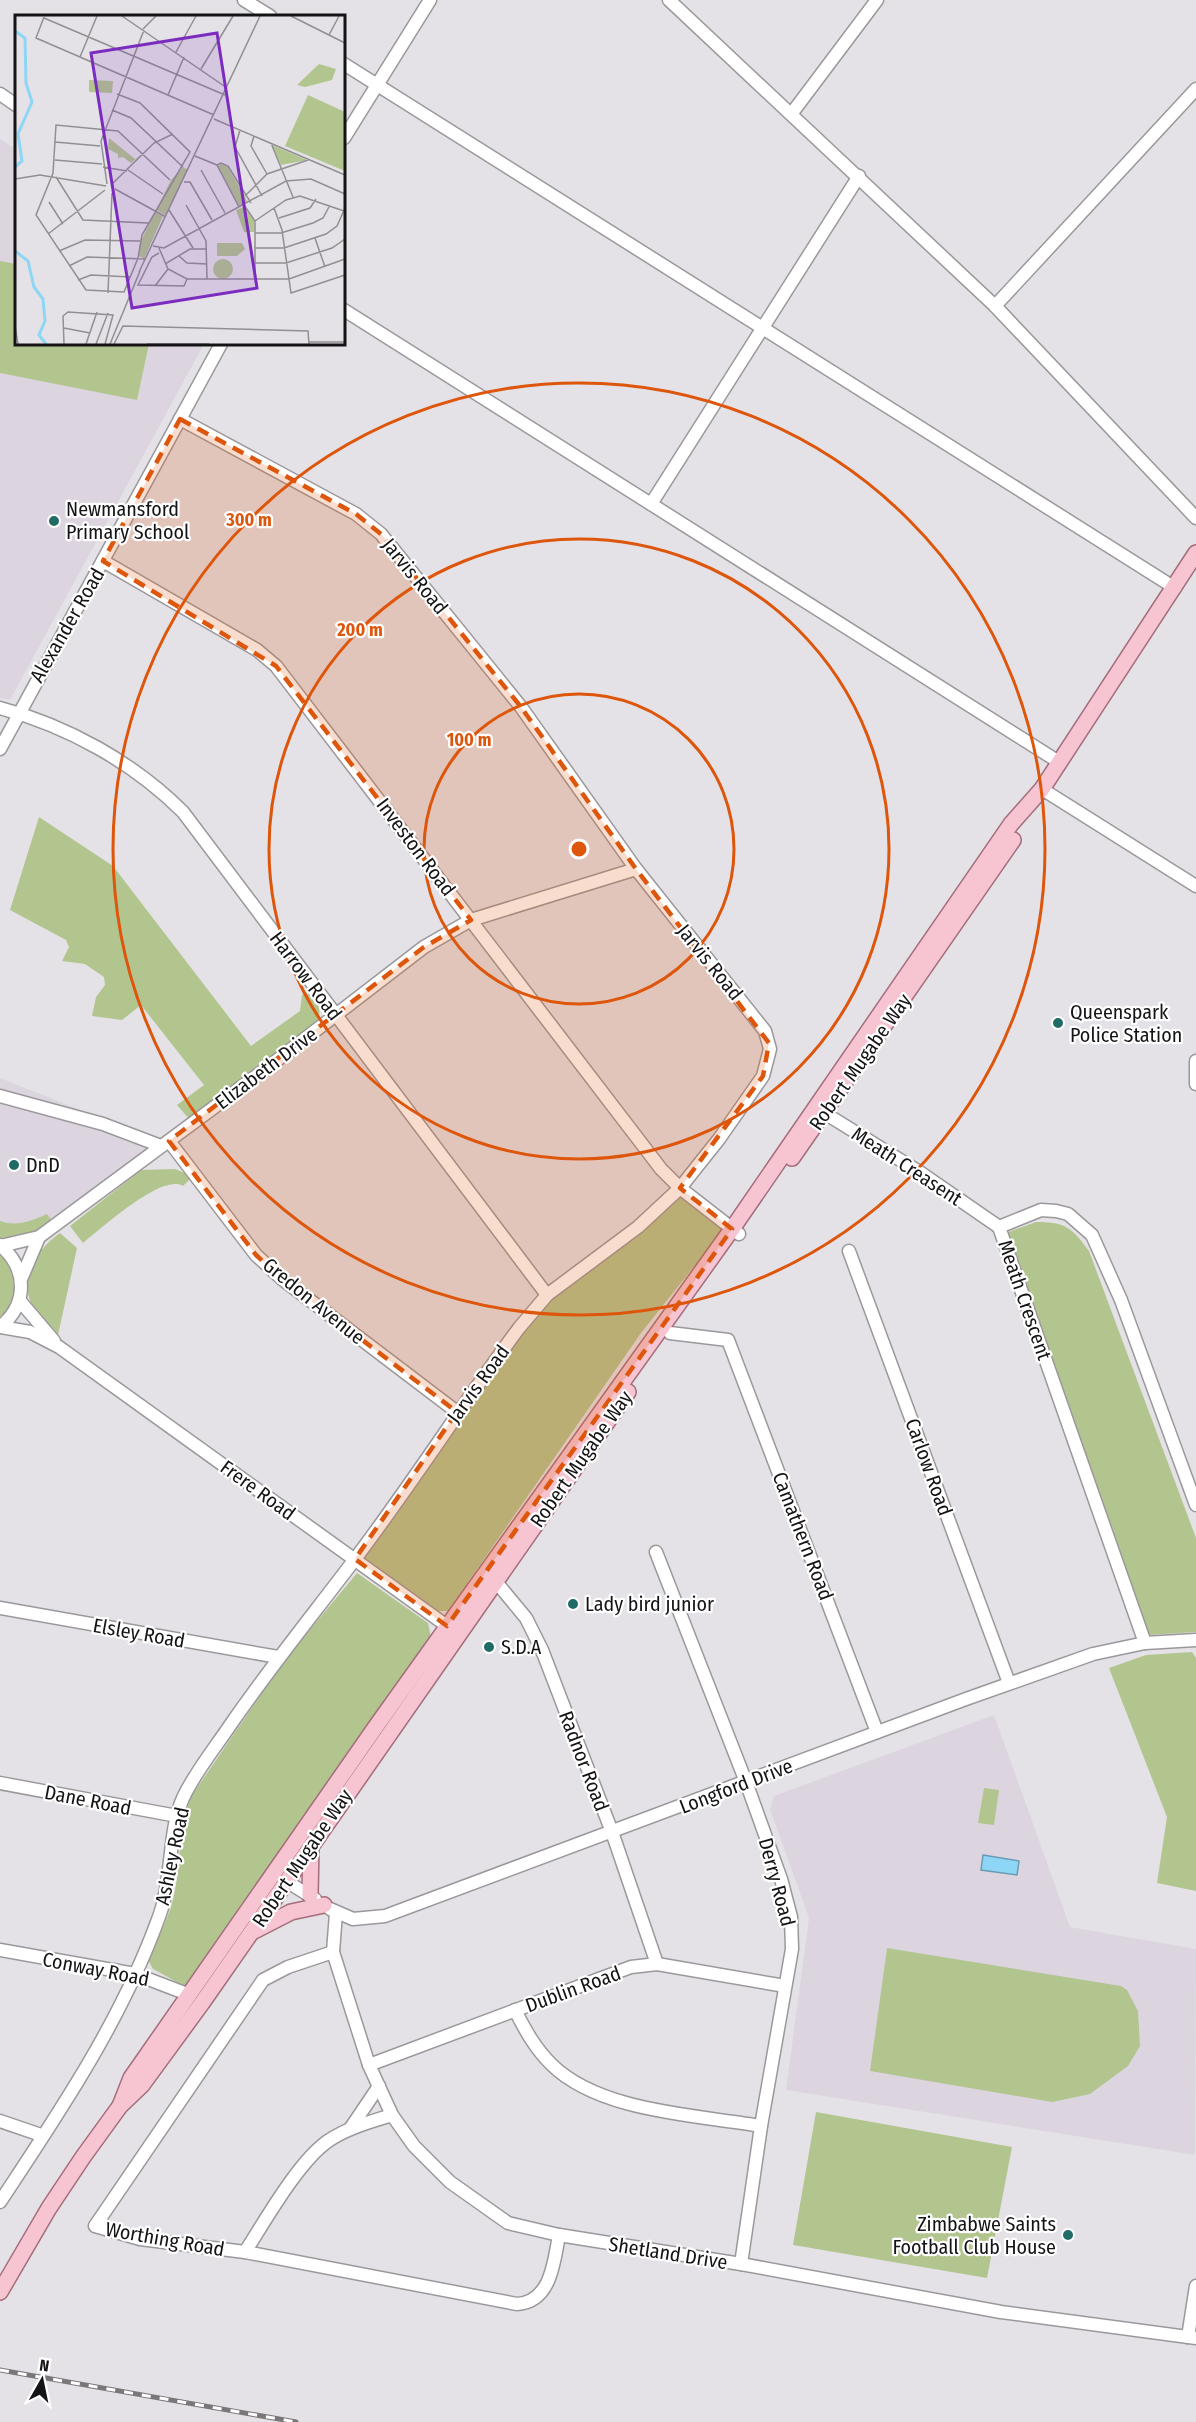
<svg xmlns="http://www.w3.org/2000/svg" width="1196" height="2422" viewBox="0 0 1196 2422" font-family="'Fira Sans Condensed',sans-serif">
	<style>
		.built { fill: #dcd5e0 }
		.green { fill: #b3c58f }
		.water { fill: #8ed6f6; stroke: #699cb2; stroke-width: 1.5 }
		.lines { fill: none; stroke-linecap: round; stroke-linejoin: round }
		.minor-casing { stroke: #9b989c; stroke-width: 15 }
		.major-casing { stroke: #a46d7b; stroke-width: 18 }
		.minor { stroke: #fff; stroke-width: 12 }
		.major { stroke: #f7c5d1; stroke-width: 15 }
		.rail-casing { stroke: #79777a; stroke-width: 5 }
		.rail { stroke: #fff; stroke-width: 3; stroke-dasharray: 9; stroke-linecap: butt }
		.marked { fill: #dd560c; fill-opacity: 0.2; stroke: #dd560c; stroke-width: 4.5; stroke-dasharray: 12 8; stroke-linejoin: round }
		.ring { fill: none; stroke: #dd560c; stroke-width: 3 }
		.poi-dot { fill: #206b66; stroke: #fff; stroke-width: 2 }
		.labels { text-anchor: middle; stroke-width: 4.5; stroke-linejoin: round; paint-order: stroke }
		.poi-label { font-size: 20px; fill: #141315; stroke: #fff; text-anchor: start }
		.street-label { font-size: 20px; fill: #141315; stroke: #fff }
		.inset-river { fill: none; stroke: #8ed6f6; stroke-width: 3 }
		.inset-road { fill: none; stroke: #918f92; stroke-width: 1.5 }
		.view { fill: #7b2cbf; fill-opacity: 0.15; stroke: #7b2cbf; stroke-width: 3 }
		.inset-edge { fill: none; stroke: #141315; stroke-width: 3 }
		.centre { fill: #dd560c; stroke: #fff; stroke-width: 3 }
		.ring-label { font-size: 18px; text-anchor: middle; font-weight: bold; fill: #dd560c; stroke: #fff; stroke-width: 4.5; stroke-linejoin: round; paint-order: stroke }
	</style>
	<rect width="100%" height="100%" fill="#e4e2e6"/>
	<!-- built -->
	<g class="built">
		<path d="M0 139 16 149V344H204L10 700 0 698Z"/>
		<path d="M0 1078 161 1142 39 1235 0 1243Z"/>
		<path d="M994 1715 1070 1927 1196 1949 1195 2155 786 2090 809 1918 770 1809 774 1796Z"/>
	</g>
	<!-- green -->
	<g class="green">
		<path d="M0 261 16 264V344H149L137 400 0 373Z"/>
		<path d="M39 817 113 866 251 1046 300 1011 302 995 309 990C318 1004 324 1010 315 1024L190 1120 177 1105 204 1085 141 1005 122 1020 92 1016 96 997 105 985 104 977 85 964 62 961 69 947 66 940 10 910Z"/>
		<path d="M175 1169 185 1173 190 1179 183 1186C162 1173 101 1229 83 1243L70 1226 141 1170Z"/>
		<path d="M680 1196 724 1229 641 1333 448 1611H435L364 1559 366 1551 522 1331 550 1298Z"/>
		<path d="M47 1214 52 1221 37 1233 0 1240V1221C16 1227 32 1221 47 1214Z"/>
		<path d="M1036 1222C1066 1222 1072 1228 1089 1251L1196 1538V1632L1149 1635 1008 1232Z"/>
		<path d="M60 1233 77 1248 58 1335C50 1325 31 1309 29 1297 22 1271 40 1247 60 1233Z"/>
		<path d="M0 1255C18 1272 19 1300 0 1317Z"/>
		<path d="M357 1573 428 1623 431 1637 186 1987 153 1969 148 1960C158 1937 171 1915 175 1890 181 1859 179 1828 190 1798L283 1662Z"/>
		<path d="M1192 1652 1196 1658V1891L1157 1883 1167 1817 1109 1668 1146 1655Z"/>
		<path d="M984 1788 999 1790 994 1825 978 1823Z"/>
		<path d="M887 1948 1121 1986 1127 1990 1138 2011 1140 2046 1128 2066 1090 2094 1052 2102 870 2071Z"/>
		<path d="M816 2112 1012 2147 987 2278 793 2245Z"/>
	</g>
	<!-- water -->
	<path class="water" d="M983 1855 1019 1861 1017 1875 981 1870Z"/>
	<g class="lines">
		<defs>
			<g id="minor">
				<path d="M244 0 270 16"/>
				<path d="M669 0 995 306 1196 518"/>
				<path d="M344 64 1175 588"/>
				<path d="M0 94 16 105"/>
				<path d="M792 113 877 0"/>
				<path d="M344 138 430 0"/>
				<path d="M995 306 1196 89"/>
				<path d="M344 310 1059 762"/>
				<path d="M651 504 859 176"/>
				<path d="M103 561 257 650 276 666 661 1169 680 1188 739 1234"/>
				<path d="M0 708C68 726 134 763 183 812L547 1295"/>
				<path d="M0 749 221 344"/>
				<path d="M1042 789 1196 886"/>
				<path d="M1196 1061V1084"/>
				<path d="M0 1096 103 1124 161 1146"/>
				<path d="M818 1109 918 1171 999 1227"/>
				<path d="M169 1141 256 1255 282 1279 457 1412"/>
				<path d="M0 1245C28 1269 28 1304 0 1327"/>
				<path d="M1 1246 39 1237 263 1071 424 947 471 920 636 869"/>
				<path d="M849 1251 1009 1683"/>
				<path d="M22 1277 39 1237"/>
				<path d="M20 1301 54 1341"/>
				<path d="M1 1327 30 1332 59 1347 454 1631"/>
				<path d="M670 1333 728 1340 877 1732"/>
				<path d="M656 1552 746 1782 781 1879 791 1917 792 1949 761 2126 741 2264"/>
				<path d="M492 1577 526 1618 542 1650 612 1832 657 1964"/>
				<path d="M0 1608 278 1657"/>
				<path d="M1145 1643 999 1227 1041 1210 1056 1211 1068 1214 1092 1235 1121 1300 1196 1505"/>
				<path d="M0 1783 177 1816"/>
				<path d="M286 1881 315 1899"/>
				<path d="M330 1909 353 1919 385 1916 966 1699 1093 1654 1145 1643 1196 1640"/>
				<path d="M336 1913 333 1952 369 2065 392 2115 414 2146 450 2182 508 2223 559 2235 741 2264 1001 2312 1196 2338"/>
				<path d="M0 1950 135 1974 190 1995"/>
				<path d="M333 1952 288 1967 263 1980 95 2226 140 2239 245 2252 517 2304C551 2302 554 2262 559 2235"/>
				<path d="M515 2010C525 2030 535 2048 551 2064 599 2112 697 2115 761 2126"/>
				<path d="M369 2065 631 1967 657 1964 785 1986"/>
				<path d="M0 2121 41 2135"/>
				<path d="M350 2129 379 2086"/>
				<path d="M0 2202C61 2110 123 2018 160 1914 173 1876 168 1831 183 1798 195 1772 215 1748 231 1724 269 1669 311 1617 352 1563 410 1487 462 1405 519 1328L547 1295 638 1227 680 1188 719 1139 763 1076 770 1049 765 1031 636 869 521 707 381 534 356 514 180 419"/>
				<path d="M245 2252C265 2221 298 2162 328 2141 347 2128 370 2122 392 2115"/>
				<path d="M1188 2337 1196 2286"/>
			</g>
			<g id="major">
				<path d="M792 1158 1013 840"/>
				<path d="M310 1895 311 1846"/>
				<path d="M254 1931 291 1912 324 1905"/>
				<path d="M120 2106 131 2078 377 1725 732 1229 1011 824 1042 789 1196 553"/>
				<path d="M0 2292 49 2208 83 2157 120 2106 142 2085 202 2003 628 1392"/>
			</g>
		</defs>
		<!-- minor casing -->
		<use href="#minor" class="minor-casing"/>
		<!-- major casing -->
		<use href="#major" class="major-casing"/>
		<!-- minor -->
		<use href="#minor" class="minor"/>
		<!-- major -->
		<use href="#major" class="major"/>
		<defs>
			<path id="rail" d="M0 2370 296 2422"/>
		</defs>
		<!-- rail casing -->
		<use href="#rail" class="rail-casing"/>
		<!-- rail -->
		<use href="#rail" class="rail"/>
	</g>
	<!-- marked area -->
	<path class="marked" d="M180 419 356 514 381 534 521 707 636 869 769 1043 763 1076 680 1188 732 1229 447 1626 355 1559 457 1412 282 1279 256 1255 169 1141 424 947 471 920 276 666 103 561Z"/>
	<!-- distance rings -->
	<g class="ring">
		<circle cx="579" cy="849" r="155"/>
		<circle cx="579" cy="849" r="310"/>
		<circle cx="579" cy="849" r="466"/>
	</g>
	<!-- markers -->
	<g class="poi-dot">
		<circle cx="54" cy="521" r="6"/>
		<circle cx="1058" cy="1023" r="6"/>
		<circle cx="14" cy="1165" r="6"/>
		<circle cx="573" cy="1604" r="6"/>
		<circle cx="489" cy="1647" r="6"/>
		<circle cx="1068" cy="2235" r="6"/>
	</g>
	<g class="labels">
		<!-- poi labels -->
		<g class="poi-label">
			<text x="66" y="516">Newmansford<tspan x="66" dy="23">Primary School</tspan></text>
			<text x="1070" y="1019">Queenspark<tspan x="1070" dy="23">Police Station</tspan></text>
			<text x="26" y="1172">DnD</text>
			<text x="585" y="1611">Lady bird junior</text>
			<text x="501" y="1654">S.D.A</text>
			<text x="1056" y="2231" text-anchor="end">Zimbabwe Saints<tspan x="1056" dy="23">Football Club House</tspan></text>
		</g>
		<!-- street labels -->
		<g class="street-label">
			<text transform="translate(415 576) rotate(51)" y="7">Jarvis Road</text>
			<text transform="translate(67 625) rotate(-60)" y="7">Alexander Road</text>
			<text transform="translate(416 847) rotate(53)" y="7">Investon Road</text>
			<text transform="translate(710 962) rotate(51)" y="7">Jarvis Road</text>
			<text transform="translate(306 976) rotate(53)" y="7">Harrow Road</text>
			<text transform="translate(860 1062) rotate(-55)" y="7">Robert Mugabe Way</text>
			<text transform="translate(266 1068) rotate(-37)" y="7">Elizabeth Drive</text>
			<text transform="translate(907 1166) rotate(33)" y="7">Meath Creasent</text>
			<text transform="translate(1025 1300) rotate(71)" y="7">Meath Crescent</text>
			<text transform="translate(314 1301) rotate(39)" y="7">Gredon Avenue</text>
			<text transform="translate(478 1384) rotate(-54)" y="7">Jarvis Road</text>
			<text transform="translate(581 1459) rotate(-55)" y="7">Robert Mugabe Way</text>
			<text transform="translate(929 1467) rotate(70)" y="7">Carlow Road</text>
			<text transform="translate(258 1490) rotate(36)" y="7">Frere Road</text>
			<text transform="translate(803 1536) rotate(69)" y="7">Camathern Road</text>
			<text transform="translate(139 1633) rotate(10)" y="7">Elsley Road</text>
			<text transform="translate(584 1761) rotate(69)" y="7">Radnor Road</text>
			<text transform="translate(736 1786) rotate(-21)" y="7">Longford Drive</text>
			<text transform="translate(88 1800) rotate(11)" y="7">Dane Road</text>
			<text transform="translate(172 1856) rotate(-78)" y="7">Ashley Road</text>
			<text transform="translate(302 1858) rotate(-56)" y="7">Robert Mugabe Way</text>
			<text transform="translate(777 1882) rotate(75)" y="7">Derry Road</text>
			<text transform="translate(96 1969) rotate(11)" y="7">Conway Road</text>
			<text transform="translate(573 1989) rotate(-20)" y="7">Dublin Road</text>
			<text transform="translate(165 2239) rotate(10)" y="7">Worthing Road</text>
			<text transform="translate(668 2253) rotate(9)" y="7">Shetland Drive</text>
		</g>
	</g>
	<!-- overview -->
	<g transform="translate(15 15)">
		<rect width="330" height="330" fill="#e4e2e6"/>
		<path d="M304 49 321 54 317 65 290 72 282 70ZM74 65 98 66 97 78 74 77ZM293 80 330 97V156L270 131ZM94 123 120 144 127 139 116 148 108 142 103 143V139L93 134ZM257 130 292 145 266 150ZM206 149 212 151 233 187 224 191 203 151ZM168 152 173 155 150 200 141 195 156 165ZM229 192 239 205V217H229L221 195ZM140 197 148 201 129 244 124 241 126 226ZM202 228H227L230 234 222 241H202ZM198 254a10 10 0 1 1 20 0a10 10 0 1 1-20 0Z" fill="#b3c58f"/>
		<path class="inset-river" d="M0 16 10 23 11 68 17 87 3 119 7 146 0 152M0 236 13 246 19 272 28 284 30 306 24 320 31 329"/>
		<path class="inset-road" d="M82 1 65 42 199 100M107 1 212 73M276 1 330 28M29 2 21 23 65 42M29 3 210 80M128 14 141 1M314 20 324 1M161 37 181 1M186 54 218 1M102 79 125 88 175 137 127 220 123 243 109 277 71 275 21 200 38 158 41 110 103 116 155 165M153 80 169 42M97 95 116 103 168 152M199 104 330 160M225 115 220 132 247 181M239 121 236 131 252 159M40 127 85 131M256 128 278 182M180 141 202 150M40 145 87 149M88 152 112 156M113 155 148 179M186 155 210 198M41 162 68 205 133 208M0 164 25 160 91 171M169 167H175L197 205M92 169 86 126 129 15M97 169 139 128 158 119M100 174 151 202M230 181 252 159 293 145M34 187 48 209M171 190 191 226 192 264M229 190 240 206V264M224 192 202 150 206 148 213 151 236 188M259 193 267 215 276 278 330 260M154 195 178 233M264 203 295 193 301 184M240 206 271 185 285 181 329 196M240 218H266L298 208 308 203 315 190M33 219 90 175M300 223 310 252M138 231 149 233 271 166 296 164 330 179M144 233 153 254 172 264H274L330 244M240 233H269L311 219 322 211 330 193M44 236 70 225 125 226M144 238 137 242 123 270 169 271 172 264M164 241 172 248 192 249M240 248H271L317 233 330 224M150 249 175 234H192M54 251 72 242 130 244M124 257 245 1M63 265 76 260 116 262M140 271 153 254M93 278 97 178M0 311 3 329M49 313 75 318M294 327H330M49 329 48 301 53 297 98 300 90 329M71 329 82 297M81 329 93 298M95 329 125 256M99 329 108 311 293 316 294 329M132 329H194"/>
		<path class="view" d="M202 18 242 273 117 293 76 38Z"/>
		<rect width="330" height="330" class="inset-edge"/>
	</g>
	<circle cx="579" cy="849" r="9" class="centre"/>
	<g class="ring-label">
		<text x="249" y="526">300 m</text>
		<text x="360" y="636">200 m</text>
		<text x="469" y="746">100 m</text>
	</g>
	<!-- north arrow -->
	<g transform="translate(42 2380) rotate(9)" stroke="#ffffff" stroke-width="4.5" paint-order="stroke">
	<path d="M0-4.5L10 22L0 15L-10 22Z" fill="#141315"/>
	<text y="-9" font-size="16" font-weight="bold" text-anchor="middle" fill="#141315">N</text>
	</g>
</svg>
